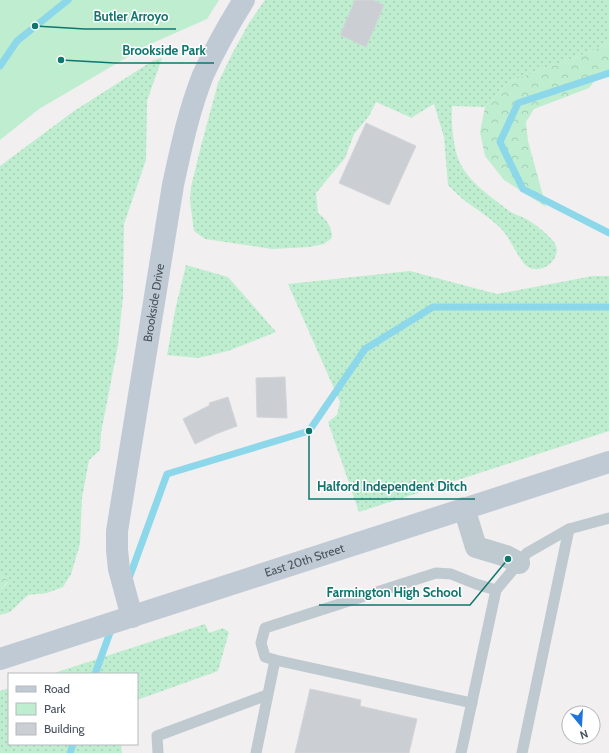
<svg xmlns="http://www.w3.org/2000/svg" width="609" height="753" viewBox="0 0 609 753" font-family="Cabin,sans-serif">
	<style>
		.grass { fill: url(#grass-dots) }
		.forest { fill: url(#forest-crowns) }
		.park { fill: #beeecf }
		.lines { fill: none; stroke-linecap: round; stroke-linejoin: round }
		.stream { stroke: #8cd8ea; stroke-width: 7 }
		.building { fill: #cbced3; stroke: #d3d5da }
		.lane { stroke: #bfc9d0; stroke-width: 11 }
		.street { stroke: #bfc9d0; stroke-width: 22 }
		.secondary { stroke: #c0cad5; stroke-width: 22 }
		.labels { text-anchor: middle; stroke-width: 3; stroke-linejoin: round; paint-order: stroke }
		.street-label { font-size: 12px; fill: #47525c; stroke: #fff }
		.leader { fill: none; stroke: #0f766e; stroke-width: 1.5 }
		.callout-dot { fill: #0f766e; stroke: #fff; stroke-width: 1.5 }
		.callout-label { font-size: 13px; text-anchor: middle; font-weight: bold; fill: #0f766e; stroke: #fff; stroke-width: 3; stroke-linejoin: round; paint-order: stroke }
	</style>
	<defs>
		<pattern id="grass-dots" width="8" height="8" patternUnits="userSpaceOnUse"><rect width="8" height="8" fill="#beeecf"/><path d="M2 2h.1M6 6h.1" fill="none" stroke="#a5ceb4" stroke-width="1.8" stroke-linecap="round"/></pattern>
		<pattern id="forest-crowns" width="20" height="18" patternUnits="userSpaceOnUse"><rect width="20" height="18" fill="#beeecf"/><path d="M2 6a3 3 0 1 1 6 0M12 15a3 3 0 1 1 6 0" fill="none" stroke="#a5ceb4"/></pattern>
	</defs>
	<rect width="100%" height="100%" fill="#f1efef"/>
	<!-- grass -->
	<g class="grass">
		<path d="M265 0H609V43L587 53 524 76 508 83 485 107 452 106C451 121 453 151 461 165 471 184 493 198 509 211 516 215 524 217 531 222 539 227 547 234 554 242 564 255 545 276 528 267 521 263 510 239 504 232 493 219 477 210 464 200 458 195 453 190 448 185L444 137 434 104 414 116 412 118 376 102 369 116 354 134 345 158 316 193 318 213C327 220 332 227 332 238L324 244 309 247 272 249 205 239 194 231 190 201 191 187 201 146 218 83 232 54 249 23Z"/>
		<path d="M162 58 147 101 146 160 124 224 123 297 118 345 101 433 100 450 89 460 82 498 80 544 71 574 63 587 47 593 28 595 10 612 0 615V588H2L8 582 0 574V166L74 111 154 60Z"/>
		<path d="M186 265 228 277 276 332 228 351 198 358 167 355 176 306Z"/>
		<path d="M410 271 497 294 593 276H609V431L359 512 328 422 337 415 340 402 288 284Z"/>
		<path d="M205 624 209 633 223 628 229 632 218 671 137 700V674H51Z"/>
		<path d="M9 688V744H121L122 753H0V691Z"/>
	</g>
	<!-- forest -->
	<g class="forest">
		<path d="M609 43V75H599L589 88 534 109 526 122 528 141 546 207 504 180 485 156 480 132 485 107 508 83 524 76 587 53Z"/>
		<path d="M0 574 8 581 2 588H0Z"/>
	</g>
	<!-- park -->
	<path class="park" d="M0 0H219L207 19 148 45 39 109 0 140Z"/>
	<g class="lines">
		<!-- stream -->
		<g class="stream">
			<path d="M0 66 17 41 68 0"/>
			<path d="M609 73 518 103 500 142 523 189 609 233"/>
			<path d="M128 581 167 474 309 431 365 349 433 307H609"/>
			<path d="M95 674 112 627"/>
			<path d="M70 753 73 744"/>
		</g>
	</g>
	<!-- building -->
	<g class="building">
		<path d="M355 0H373L384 5 366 47 340 35Z"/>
		<path d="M366 123 416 146 389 205 339 183Z"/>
		<path d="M285 377 287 418 257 417 256 378Z"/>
		<path d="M228 397 237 426 216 434 195 444 183 419 210 405 209 403Z"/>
		<path d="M310 689 361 700 360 706 417 719 409 753H295Z"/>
	</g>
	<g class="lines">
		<!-- lane -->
		<g class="lane">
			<path d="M472 703 275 660 265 657 261 643 265 628 436 573 451 574 476 584 496 590"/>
			<path d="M158 753 157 736 267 695"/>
			<path d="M256 753 275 660"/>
			<path d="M461 753 496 590 527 553 569 529 609 518"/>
			<path d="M522 753 569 529"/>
		</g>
		<!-- street -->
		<path class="street" d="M464 508 476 547 506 556 519 563"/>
		<!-- secondary -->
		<g class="secondary">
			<path id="s1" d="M132 617 119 569 117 550V531L173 185C181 148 189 110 203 75 215 49 229 24 244 0"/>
			<path id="s2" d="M0 659 609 462"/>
		</g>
	</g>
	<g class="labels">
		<!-- street labels -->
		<g class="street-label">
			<text dy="4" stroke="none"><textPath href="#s1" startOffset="319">Brookside Drive</textPath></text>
			<text dy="4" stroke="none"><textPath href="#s2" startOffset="320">East 20th Street</textPath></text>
		</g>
	</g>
	<!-- callouts -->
	<path class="leader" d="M35 26L85 29H176M61 60L115 63H214M309 431L309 499H475M508 559L470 605H319"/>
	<g class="callout-dot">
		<circle cx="35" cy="26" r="4"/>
		<circle cx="61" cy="60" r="4"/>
		<circle cx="309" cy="431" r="4"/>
		<circle cx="508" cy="559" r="4"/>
	</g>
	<g class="callout-label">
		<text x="131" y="21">Butler Arroyo</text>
		<text x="164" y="55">Brookside Park</text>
		<text x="392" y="491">Halford Independent Ditch</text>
		<text x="394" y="597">Farmington High School</text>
	</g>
	<!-- legend -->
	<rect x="8" y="673" width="130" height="72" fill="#ffffff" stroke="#b5babe"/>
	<rect x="16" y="686" width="20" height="6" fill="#c0cad5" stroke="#b5babe"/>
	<text x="44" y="693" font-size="12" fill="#47525c">Road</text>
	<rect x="16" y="703" width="20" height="12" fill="#beeecf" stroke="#b5babe"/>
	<text x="44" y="713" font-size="12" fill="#47525c">Park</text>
	<rect x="16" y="723" width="20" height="12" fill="#cbced3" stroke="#b5babe"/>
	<text x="44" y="733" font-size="12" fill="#47525c">Building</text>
	<!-- north arrow -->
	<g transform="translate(581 725) rotate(162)"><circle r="19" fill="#ffffff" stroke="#b5babe"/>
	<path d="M0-3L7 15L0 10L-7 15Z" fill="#1d75dc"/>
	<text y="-6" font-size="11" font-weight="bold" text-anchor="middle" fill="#47525c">N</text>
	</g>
</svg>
